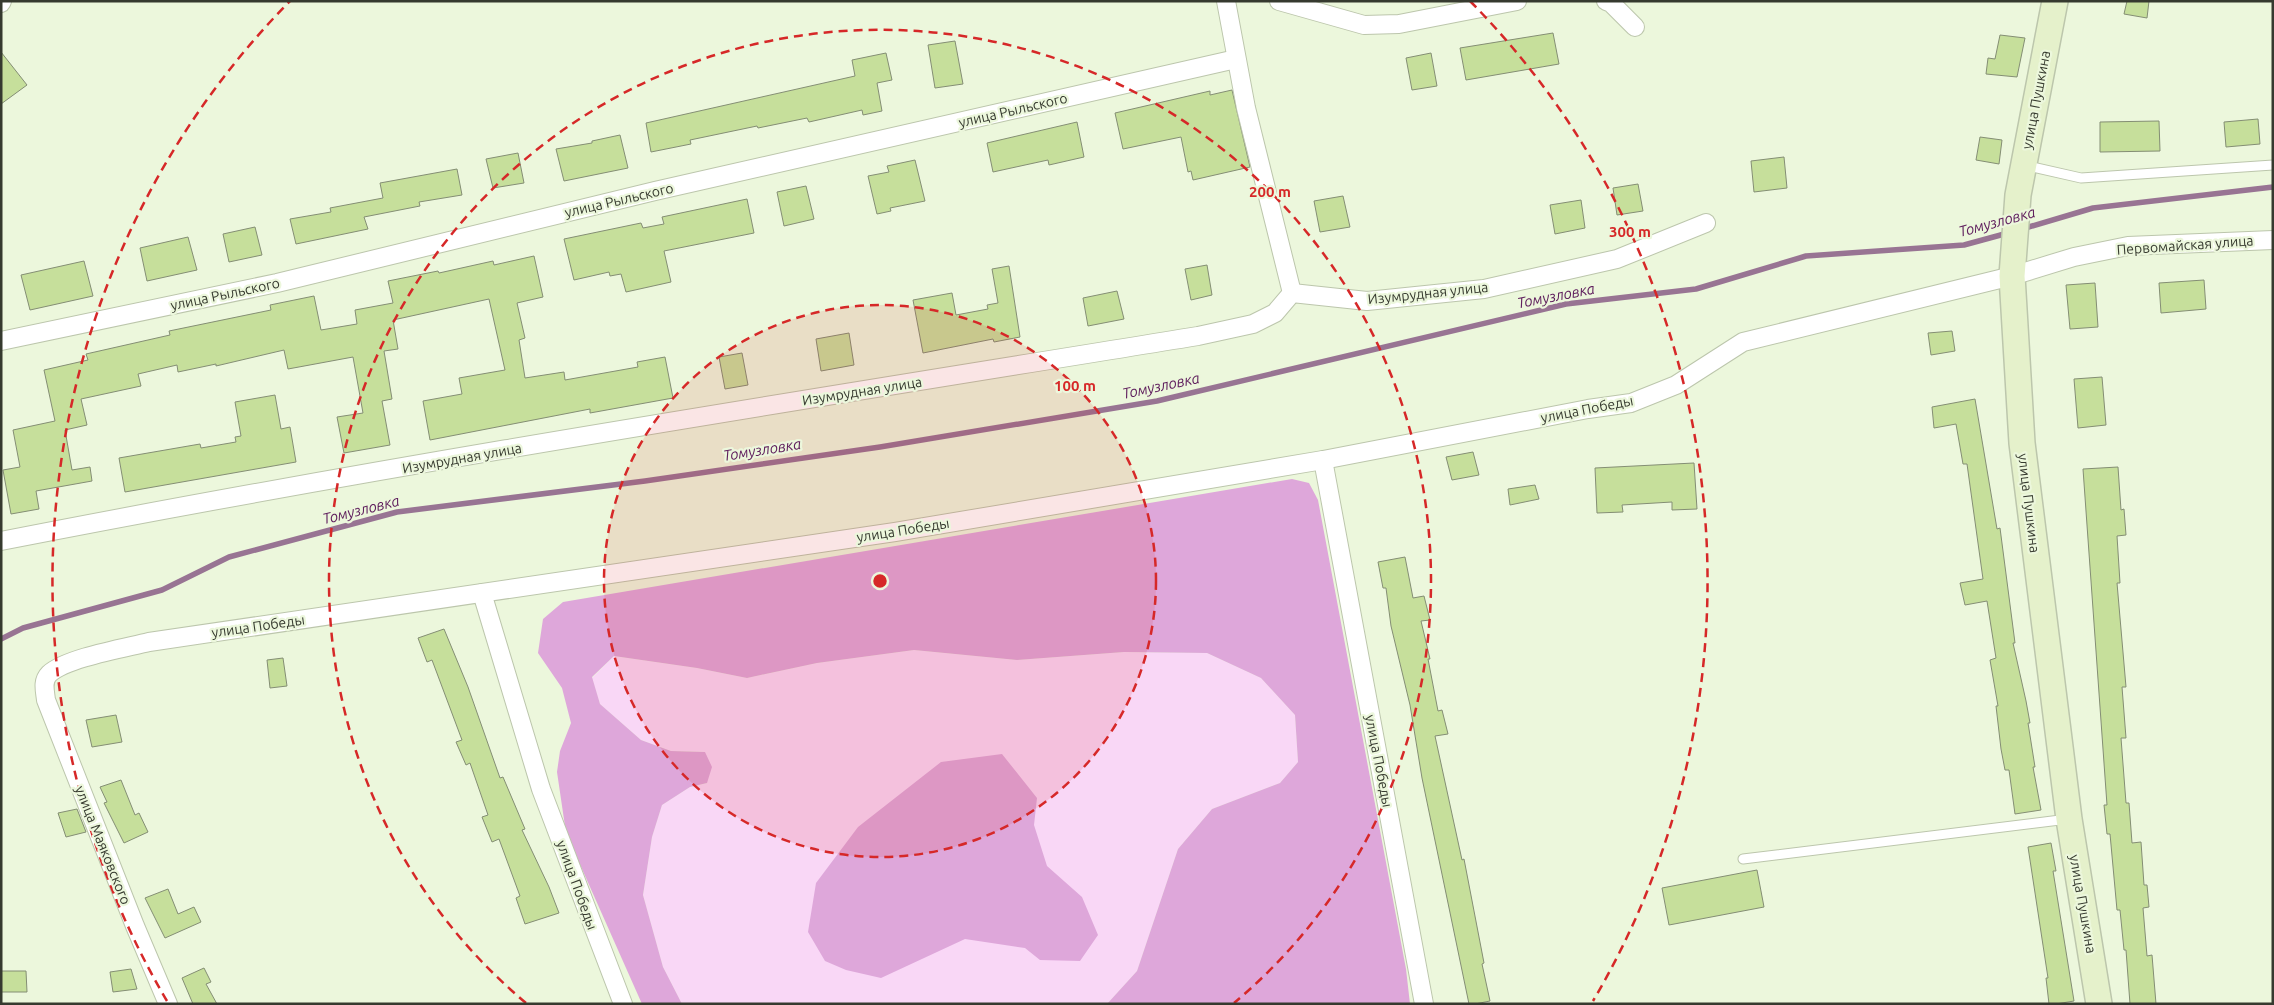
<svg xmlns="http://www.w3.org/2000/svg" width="2274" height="1005" viewBox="0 0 2274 1005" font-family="Ubuntu,sans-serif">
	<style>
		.green { fill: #f9d7f6 }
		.forest { fill: #dea7da }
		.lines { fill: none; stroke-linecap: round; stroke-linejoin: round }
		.stream { stroke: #987493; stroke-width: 5.5 }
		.building { fill: #c6df9b; stroke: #848e74 }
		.lane-casing { stroke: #bcc6ac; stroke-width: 11 }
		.street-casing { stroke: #bcc6ac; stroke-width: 20 }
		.secondary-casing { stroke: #bcc6ac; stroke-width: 28 }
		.lane { stroke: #fff; stroke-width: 9 }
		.street { stroke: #fff; stroke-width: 18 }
		.secondary { stroke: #e5f1cb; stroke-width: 25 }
		.ring { fill: none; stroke: #d62828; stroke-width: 2.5; stroke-dasharray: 9 6 }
		.labels { text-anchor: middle; stroke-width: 4.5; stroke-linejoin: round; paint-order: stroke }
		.street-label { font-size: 14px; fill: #363a2f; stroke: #ecf7dc }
		.water-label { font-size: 15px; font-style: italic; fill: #60205e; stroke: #ecf7dc }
		.centre { fill: #d62828; stroke: #ecf7dc; stroke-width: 2.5 }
		.ring-label { font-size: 15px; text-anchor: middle; font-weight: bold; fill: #d62828; stroke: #ecf7dc; stroke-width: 4.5; stroke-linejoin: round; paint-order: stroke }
	</style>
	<rect width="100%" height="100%" fill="#ecf7dc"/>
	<!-- green -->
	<path class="green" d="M914 650 1017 660 1124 652 1207 653 1261 678 1295 715 1298 762 1280 783 1212 809 1178 849 1137 971 1107 1004H682L663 967 643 895 652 837 662 805 690 787 707 783 705 752 671 751 641 740 600 704 592 678 614 656 697 668 747 678 817 663Z"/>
	<!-- forest -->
	<g class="forest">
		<path d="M1292 479 1309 483 1318 500 1406 969 1410 1004H1107L1137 971 1178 849 1212 809 1280 783 1298 762 1295 715 1261 678 1207 653 1124 652 1017 660 914 650 817 663 747 678 697 668 614 656 592 677 600 704 641 740 671 751 705 752 712 767 707 783 690 787 662 805 652 837 643 895 663 967 682 1004H642L566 833 557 772 560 751 571 723 562 688 538 653 543 619 563 602Z"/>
		<path d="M1002 754 1037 798 1034 825 1047 866 1082 897 1098 935 1080 961 1040 960 1025 948 965 939 881 978 846 970 825 961 808 932 816 883 858 827 941 762Z"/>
	</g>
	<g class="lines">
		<!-- stream -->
		<g class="stream">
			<path d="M2022 229 2093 208 2273 187"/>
			<path d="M1 639 23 628 162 590 229 557 397 512 645 481 880 447 1157 401 1566 304 1696 289 1806 256 1964 245 2008 233"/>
		</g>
	</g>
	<!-- building -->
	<g class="building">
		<path d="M2127 1H2149L2147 18 2124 14Z"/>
		<path d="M1553 33 1559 64 1466 80 1460 48Z"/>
		<path d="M2000 35 2025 38 2017 77 1986 74 1988 58 1995 59Z"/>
		<path d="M955 41 963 84 935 88 928 45Z"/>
		<path d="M1 52 27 85 1 104Z"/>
		<path d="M886 53 892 80 877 83 882 111 863 115 862 110 809 122 807 118 758 128 757 126 690 140 691 144 651 152 646 123 855 76 852 60Z"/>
		<path d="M1431 53 1437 86 1412 90 1406 58Z"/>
		<path d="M1232 90 1250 167 1193 180 1191 171 1188 172 1181 137 1123 149 1115 113 1210 91V95Z"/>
		<path d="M2258 119 2260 144 2226 147 2224 122Z"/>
		<path d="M2159 121 2160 151 2100 152V122Z"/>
		<path d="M1077 122 1084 157 1049 165 1048 160 993 172 987 143Z"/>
		<path d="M620 135 628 168 564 181 556 149 592 143V141Z"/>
		<path d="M1980 137 2002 140 1999 164 1976 160Z"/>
		<path d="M518 153 524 183 493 188 486 159Z"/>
		<path d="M1784 157 1787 188 1754 192 1751 161Z"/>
		<path d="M915 160 925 201 890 208 891 211 877 214 868 176 889 172 887 166Z"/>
		<path d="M457 169 462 195 419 202 420 206 364 217 368 229 296 244 290 219 331 212 330 208 383 198 380 183Z"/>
		<path d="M1638 184 1643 211 1617 215 1613 188Z"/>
		<path d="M806 186 814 219 784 226 777 192Z"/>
		<path d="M1343 196 1350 227 1320 232 1314 201Z"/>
		<path d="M747 199 754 233 664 251 671 282 626 292 621 274 610 276 609 272 574 280 564 239 641 223 643 228 664 224 662 217Z"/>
		<path d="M1581 200 1585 228 1555 234 1550 205Z"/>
		<path d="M255 227 262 255 229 262 223 234Z"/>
		<path d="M188 237 197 270 147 281 140 248Z"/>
		<path d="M534 256 543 297 517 303 525 338 519 340 525 378 564 372 565 380 638 367 637 362 665 357 673 398 590 413V409L430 440 423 401 462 394 459 378 505 370 489 299 393 320 398 349 384 351 392 399 382 401 390 445 344 453 337 417 363 413 353 357 288 369 284 350 216 366V364L178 372 177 365 138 374 141 386 81 399 87 425 65 430 72 470 90 467 92 481 36 491 39 509 11 514 3 470 20 467 13 430 55 421 44 370 88 360 86 354 170 335 169 331 271 310 270 305 314 296 321 330 357 324 355 310 393 303 388 281 438 271 439 273 493 261 494 265Z"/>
		<path d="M84 261 93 296 30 310 21 275Z"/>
		<path d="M1207 265 1212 295 1191 300 1185 269Z"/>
		<path d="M1009 266 1020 337 994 342 993 339 923 353 913 300 952 293 956 315 988 309 987 305 998 303 992 269Z"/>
		<path d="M2204 280 2206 309 2161 313 2159 283Z"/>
		<path d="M2095 283 2098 327 2070 329 2066 285Z"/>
		<path d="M1117 291 1124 319 1088 326 1083 298Z"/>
		<path d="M1952 331 1955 351 1931 355 1928 333Z"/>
		<path d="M849 333 854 365 821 371 816 339Z"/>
		<path d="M742 353 748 385 725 389 719 357Z"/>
		<path d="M2102 377 2106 425 2078 428 2074 379Z"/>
		<path d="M275 395 281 429 290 427 296 462 125 492 119 458 200 444 201 448 236 442 235 437 241 436 235 402Z"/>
		<path d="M1975 399 1997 529 2000 528 2015 643H2013L2026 701 2030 723H2028L2035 767H2033L2041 810 2015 814 2009 770H2005L2001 749 1996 706H1998L1990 660 1996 658 1987 601 1965 605 1960 583 1983 579 1967 464H1963L1956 424 1934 428 1932 407Z"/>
		<path d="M1473 452 1479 475 1452 480 1446 457Z"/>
		<path d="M1694 463 1697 509 1672 510V502L1622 505 1623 512 1597 513 1595 468Z"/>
		<path d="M2118 467 2121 510 2124 509 2126 535 2117 536 2120 583H2117L2126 687H2122L2126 738H2121L2126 803H2129L2132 843 2141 842 2144 885H2147L2149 907 2143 908 2147 956 2152 955 2156 1004H2130L2126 950H2124L2120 910H2117L2110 834H2107L2104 805H2107L2083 469Z"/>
		<path d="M1535 485 1539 499 1510 505 1508 489Z"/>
		<path d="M1405 557 1413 598 1424 596 1430 620 1421 621 1430 659H1428L1438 711 1442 710 1448 734 1435 736 1462 860 1464 859 1484 963 1482 964 1490 1001 1475 1004H1469L1422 778 1410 705 1391 626 1386 588H1383L1378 562Z"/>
		<path d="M444 629 468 687 500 778 503 777 525 829 522 830 549 887 559 913 525 924 516 898 520 896 499 839 492 842 482 817 488 815 470 763 466 765 456 742 462 740 432 660 427 662 418 638Z"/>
		<path d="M283 658 287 686 270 688 267 660Z"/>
		<path d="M116 715 122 742 92 747 86 720Z"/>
		<path d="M121 780 135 815 139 813 148 832 124 843 104 803 107 802 100 787Z"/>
		<path d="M77 809 86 832 66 837 58 813Z"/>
		<path d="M2051 843 2056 871H2053L2074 1001 2056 1004H2049L2046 978H2048L2028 847Z"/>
		<path d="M1757 870 1764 907 1669 925 1662 888Z"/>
		<path d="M168 889 178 914 194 907 201 922 165 938 145 898Z"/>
		<path d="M204 968 211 982 206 984 217 1004H193L182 978Z"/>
		<path d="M131 969 137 989 113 992 110 972Z"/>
		<path d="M1 971H26L27 992H1Z"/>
	</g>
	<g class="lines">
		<defs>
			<g id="lane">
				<path d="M2024 165 2081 178 2273 165"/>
				<path d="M1743 859 2068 819"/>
			</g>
			<g id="street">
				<path d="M1226 1 1246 108 1292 293"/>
				<path d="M1279 1 1364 25 1399 24 1517 1"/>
				<path d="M1606 1 1611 3 1635 27"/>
				<path d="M1 3 2 1"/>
				<path d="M1 341 277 283 655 191 1236 59"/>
				<path d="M1323 460 1424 1004"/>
				<path d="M1 541C398 463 798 401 1198 336L1253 324 1275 313 1292 293 1367 301 1484 289 1617 259 1706 223"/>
				<path d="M482 593 541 789 623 1004"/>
				<path d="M168 1004 135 926 46 700C45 691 42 681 49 674 66 658 125 648 149 642L895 532 1323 460 1588 409 1631 403 1676 385 1743 342 2012 276 2074 257 2128 246 2273 240"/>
			</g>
			<path id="secondary" d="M2055 1 2018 195 2012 276 2022 443 2069 819 2099 1004"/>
		</defs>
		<!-- lane casing -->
		<use href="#lane" class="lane-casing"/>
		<!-- street casing -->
		<use href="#street" class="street-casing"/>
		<!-- secondary casing -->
		<use href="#secondary" class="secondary-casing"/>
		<!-- lane -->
		<use href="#lane" class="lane"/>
		<!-- street -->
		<use href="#street" class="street"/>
		<!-- secondary -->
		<use href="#secondary" class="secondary"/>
	</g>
	<!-- distance rings -->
	<circle cx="880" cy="581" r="276" fill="#d62828" fill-opacity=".12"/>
	<g class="ring">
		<circle cx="880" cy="581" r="276"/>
		<path d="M526 1003A551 551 0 1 1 1234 1003"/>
		<path d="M167 1001A827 827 0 0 1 290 1M1470 1A827 827 0 0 1 1593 1001"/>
	</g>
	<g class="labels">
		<!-- street labels -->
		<g class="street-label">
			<text transform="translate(2036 100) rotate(-79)" y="5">улица Пушкина</text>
			<text transform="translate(1013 110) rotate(-13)" y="5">улица Рыльского</text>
			<text transform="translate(619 200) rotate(-13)" y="5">улица Рыльского</text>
			<text transform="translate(2185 245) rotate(-4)" y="5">Первомайская улица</text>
			<text transform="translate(1428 293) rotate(-6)" y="5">Изумрудная улица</text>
			<text transform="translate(225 294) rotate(-12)" y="5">улица Рыльского</text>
			<text transform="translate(862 391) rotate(-9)" y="5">Изумрудная улица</text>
			<text transform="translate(1587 409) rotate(-11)" y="5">улица Победы</text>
			<text transform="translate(462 458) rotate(-10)" y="5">Изумрудная улица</text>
			<text transform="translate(2029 503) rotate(83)" y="5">улица Пушкина</text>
			<text transform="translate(903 530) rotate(-9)" y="5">улица Победы</text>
			<text transform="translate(258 626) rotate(-8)" y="5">улица Победы</text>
			<text transform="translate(1379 761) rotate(79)" y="5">улица Победы</text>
			<text transform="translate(103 845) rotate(68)" y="5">улица Маяковского</text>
			<text transform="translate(577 885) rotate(70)" y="5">улица Победы</text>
			<text transform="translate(2083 904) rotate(80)" y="5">улица Пушкина</text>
		</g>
		<!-- water labels -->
		<g class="water-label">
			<text transform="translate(1997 222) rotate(-15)" y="5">Томузловка</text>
			<text transform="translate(1556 296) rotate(-11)" y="5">Томузловка</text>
			<text transform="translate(1161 386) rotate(-12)" y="5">Томузловка</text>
			<text transform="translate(762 450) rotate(-9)" y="5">Томузловка</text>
			<text transform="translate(361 510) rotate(-14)" y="5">Томузловка</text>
		</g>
	</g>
	<circle cx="880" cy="581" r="8" class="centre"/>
	<g class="ring-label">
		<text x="1270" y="197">200 m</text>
		<text x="1630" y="237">300 m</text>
		<text x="1075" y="391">100 m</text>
	</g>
	<!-- border -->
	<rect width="2274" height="1005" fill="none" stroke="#363a2f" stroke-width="5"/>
</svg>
